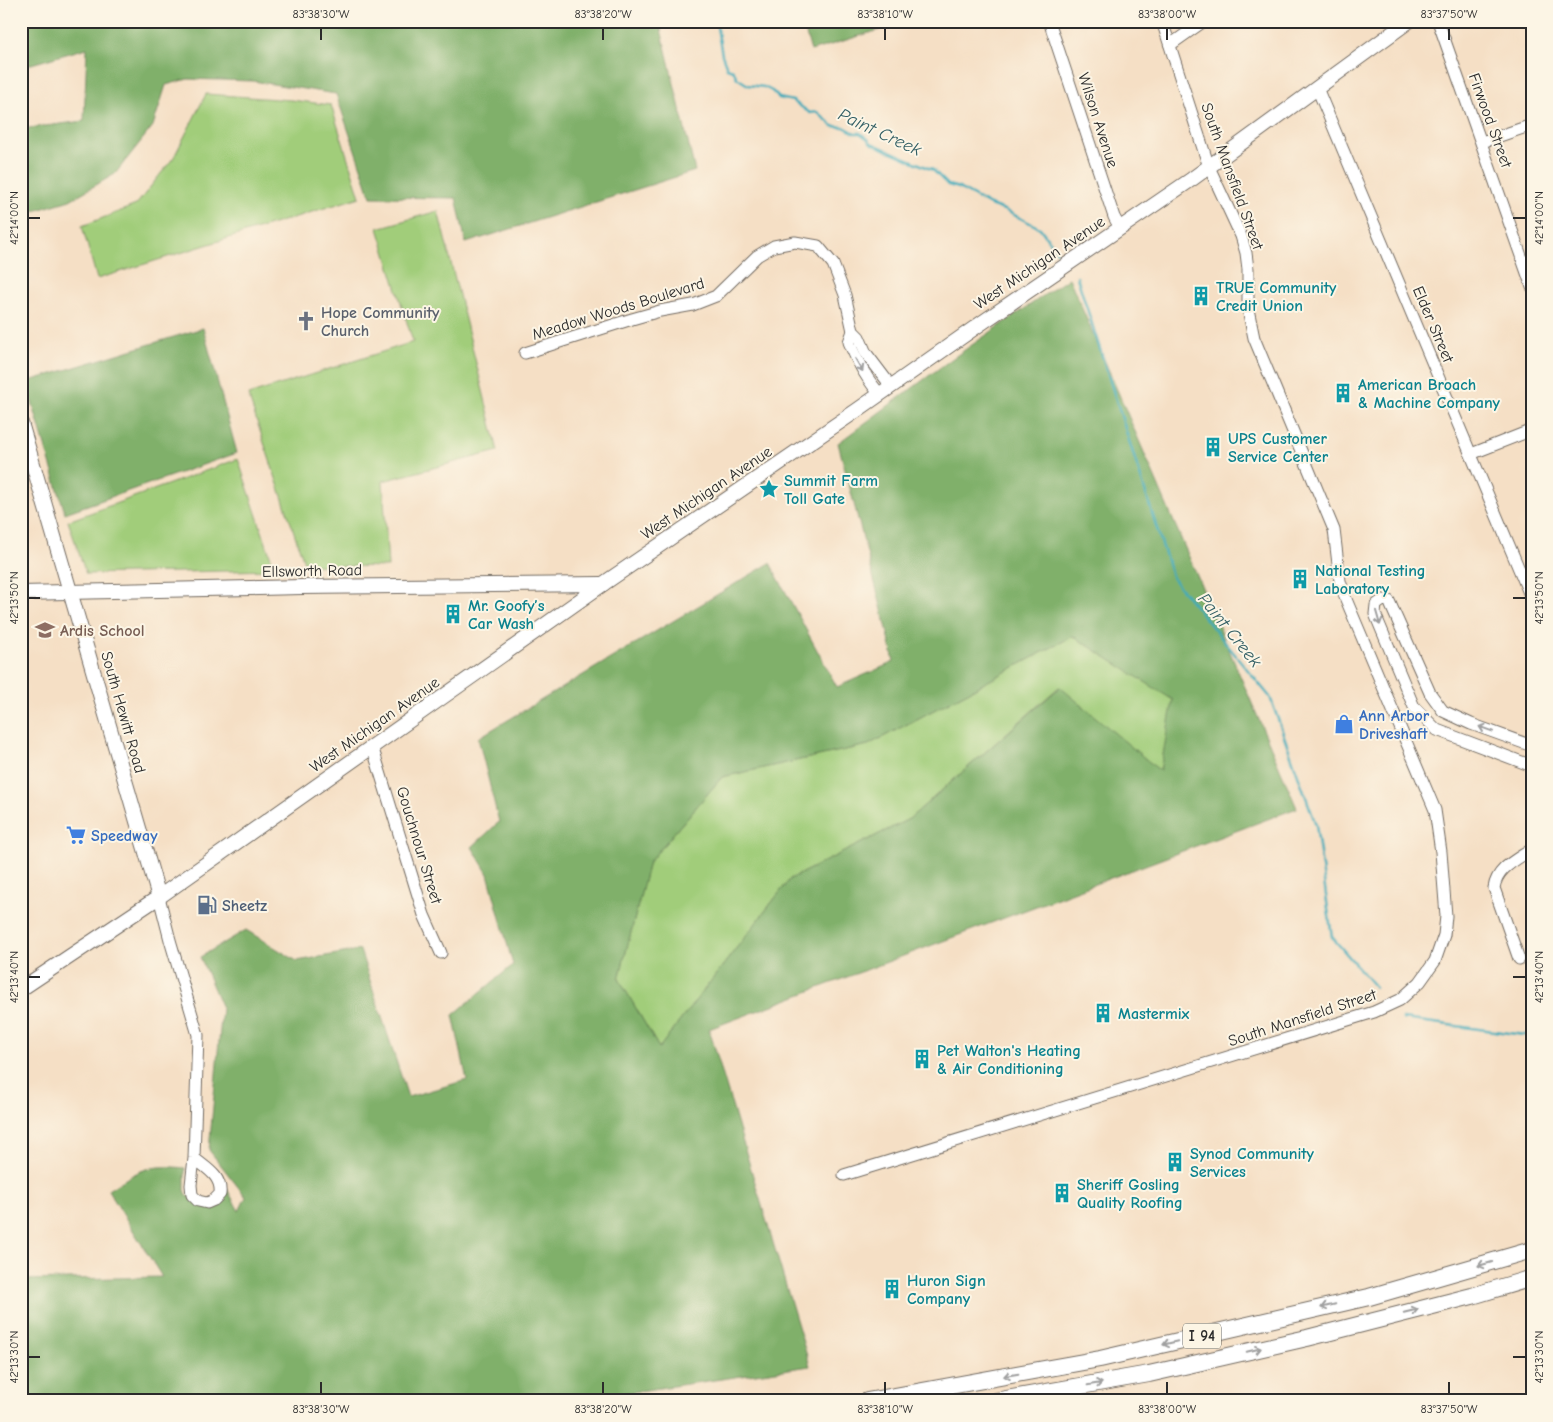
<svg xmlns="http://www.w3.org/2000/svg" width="1553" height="1422" viewBox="0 0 1553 1422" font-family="'Comic Neue',sans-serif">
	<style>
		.green { fill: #a1cd7a; stroke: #667c52 }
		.forest { fill: #80b06a; stroke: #566e4a; fill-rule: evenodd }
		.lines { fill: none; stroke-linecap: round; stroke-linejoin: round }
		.stream { stroke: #3baaba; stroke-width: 2.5 }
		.minor-casing { stroke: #726a61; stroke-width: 13 }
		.major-casing { stroke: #726a61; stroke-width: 16 }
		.highway-casing { stroke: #726a61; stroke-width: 18 }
		.minor { stroke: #fff; stroke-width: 11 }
		.major { stroke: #fff; stroke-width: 14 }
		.highway { stroke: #fff; stroke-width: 16 }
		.oneway { stroke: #a0a0a0 }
		.ticks { fill: none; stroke: #2b2b2b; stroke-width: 2 }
		.labels { text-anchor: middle; stroke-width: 4; stroke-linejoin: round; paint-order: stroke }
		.shield { fill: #fcf5e5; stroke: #6a6863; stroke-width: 1 }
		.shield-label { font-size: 15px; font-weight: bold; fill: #2b2b2b }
		.street-label { font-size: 16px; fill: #2b2b2b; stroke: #fcf5e5 }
		.culture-label { font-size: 16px; font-weight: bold; fill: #0d838f; stroke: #fcf5e5; text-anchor: start }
		.worship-label { font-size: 16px; font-weight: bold; fill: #5b616d; stroke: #fcf5e5; text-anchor: start }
		.education-label { font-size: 16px; font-weight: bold; fill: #785e54; stroke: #fcf5e5; text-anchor: start }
		.shop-label { font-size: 16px; font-weight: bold; fill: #366cbe; stroke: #fcf5e5; text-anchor: start }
		.service-label { font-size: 16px; font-weight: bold; fill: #4e5e75; stroke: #fcf5e5; text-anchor: start }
		.water-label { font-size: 18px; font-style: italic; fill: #315e64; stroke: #fcf5e5 }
		.neatline { fill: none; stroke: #2b2b2b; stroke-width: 2 }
		.ticks-label { font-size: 12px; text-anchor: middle; fill: #2b2b2b }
	</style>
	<rect width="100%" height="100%" fill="#fcf5e5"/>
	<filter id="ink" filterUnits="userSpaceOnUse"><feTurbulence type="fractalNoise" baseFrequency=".02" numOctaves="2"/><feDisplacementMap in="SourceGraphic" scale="10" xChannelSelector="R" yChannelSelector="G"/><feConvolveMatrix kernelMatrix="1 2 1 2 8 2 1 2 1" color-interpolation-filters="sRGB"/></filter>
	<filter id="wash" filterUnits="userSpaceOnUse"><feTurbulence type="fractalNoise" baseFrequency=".0096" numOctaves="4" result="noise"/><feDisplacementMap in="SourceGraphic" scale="20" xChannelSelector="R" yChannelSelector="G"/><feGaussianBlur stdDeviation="1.12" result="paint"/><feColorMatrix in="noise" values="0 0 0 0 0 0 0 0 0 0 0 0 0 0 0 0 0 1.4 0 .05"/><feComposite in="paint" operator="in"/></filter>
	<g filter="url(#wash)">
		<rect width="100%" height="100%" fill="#f5dfc5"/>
		<!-- green -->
		<g class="green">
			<path d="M206 94 291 100 331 105 360 197 97 279 82 226 136 205 174 157Z"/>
			<path d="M438 211 498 451 383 481 388 567 305 565 248 395 413 342 378 228Z"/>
			<path d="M238 459 275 570 86 574 68 521Z"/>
			<path d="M1073 636 1174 700 1160 771 1059 687 909 819 790 879 659 1048 619 979 649 862 722 777 868 745Z"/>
		</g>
		<!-- forest -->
		<g class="forest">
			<path d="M21 21H659L695 171 466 243 456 198 371 197 336 94 253 81 188 79 166 85 153 126 115 174 70 200 21 215V129L84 121 87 48 21 67Z"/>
			<path d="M802 21H908L811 51Z"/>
			<path d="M1069 278 1297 808 709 1029 810 1366 571 1401H21V1280L162 1277 108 1190C140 1170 146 1164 185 1168V1190L187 1195 212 1206 223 1200 227 1189 239 1211 246 1197 209 1150 222 1008 200 957 246 930 297 961 360 950 408 1097 467 1080 453 1015 513 965 488 874 472 847 499 822 478 738 770 563 837 687 894 662 887 629 838 443 953 358ZM1073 636 1173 700 1160 771 1060 687 909 819 790 879 659 1048 619 979 649 862 722 777 868 745Z"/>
			<path d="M203 328 237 453 65 513 26 382Z"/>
		</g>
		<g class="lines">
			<!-- stream -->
			<g class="stream">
				<path d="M716 21 722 55 727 68 733 70 737 78 748 85 764 87 772 91 779 98 793 101 810 113 817 112 833 126 844 127 855 133H860L868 139 871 143 933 170 948 185 959 188 990 205 1004 210 1040 228 1057 252"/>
				<path d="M1077 277 1173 579 1270 697 1316 825 1332 937 1375 987"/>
				<path d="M1403 1019 1532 1036"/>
			</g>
		</g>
	</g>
	<g filter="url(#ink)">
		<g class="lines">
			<defs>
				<g id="minor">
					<path d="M1049 21 1114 217 1120 228"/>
					<path d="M1438 21 1532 287"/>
					<path d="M1170 45 1204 21"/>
					<path d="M1317 88 1532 600"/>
					<path d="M1482 142 1532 125"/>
					<path d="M853 331 849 342C857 361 866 379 880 394"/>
					<path d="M525 353 632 319 660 311 693 305 716 296 757 256 774 246 795 242 818 246 833 264 845 295 853 331 859 337 866 353 891 386"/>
					<path d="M1471 454 1532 430"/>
					<path d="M372 746 424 915 441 953"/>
					<path d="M1532 746 1471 724 1443 711 1430 693 1389 601 1383 600 1376 605 1375 614 1414 707 1437 730 1532 766"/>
					<path d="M159 897 170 940 198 1035 194 1158 191 1185 192 1195 198 1201 207 1203 214 1200 220 1194C222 1176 207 1169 194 1158"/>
					<path d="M1519 959 1494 888C1497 868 1516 860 1532 849"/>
					<path d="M844 1175 1374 1012 1400 1000 1420 982 1435 961 1444 935 1446 916 1441 852 1435 810 1345 597 1340 581 1334 530 1254 338 1248 309V269L1246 253 1241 236 1209 167 1162 21"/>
				</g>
				<g id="major">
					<path d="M21 423 159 897"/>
					<path d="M21 593 302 587 603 584"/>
					<path d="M21 989 159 897 603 584 856 411 983 322 1192 179 1409 21"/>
				</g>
				<g id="highway">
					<path d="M867 1401 1100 1359 1369 1297 1532 1250"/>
					<path d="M995 1401 1149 1374 1307 1338 1472 1296 1532 1278"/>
				</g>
			</defs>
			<!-- minor casing -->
			<use href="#minor" class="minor-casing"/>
			<!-- major casing -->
			<use href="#major" class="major-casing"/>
			<!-- highway casing -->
			<use href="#highway" class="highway-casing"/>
			<!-- minor -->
			<use href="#minor" class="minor"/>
			<!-- major -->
			<use href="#major" class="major"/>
			<!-- highway -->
			<use href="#highway" class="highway"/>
		</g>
		<!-- one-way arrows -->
		<defs><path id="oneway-shaft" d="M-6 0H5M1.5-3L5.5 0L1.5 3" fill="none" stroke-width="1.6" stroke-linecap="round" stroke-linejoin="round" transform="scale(1.25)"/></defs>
		<g class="oneway">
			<use href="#oneway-shaft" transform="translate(859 365) rotate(60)"/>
			<use href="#oneway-shaft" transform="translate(1378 618) rotate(74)"/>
			<use href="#oneway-shaft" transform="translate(1486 729) rotate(-160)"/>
			<use href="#oneway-shaft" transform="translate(1485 1264) rotate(164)"/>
			<use href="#oneway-shaft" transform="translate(1328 1306) rotate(167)"/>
			<use href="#oneway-shaft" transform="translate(1411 1311) rotate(-14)"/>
			<use href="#oneway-shaft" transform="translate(1170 1343) rotate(167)"/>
			<use href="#oneway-shaft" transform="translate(1254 1350) rotate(-13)"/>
			<use href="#oneway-shaft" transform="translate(1011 1375) rotate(170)"/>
			<use href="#oneway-shaft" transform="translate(1095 1384) rotate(-10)"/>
		</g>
	</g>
	<!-- ticks -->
	<path class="ticks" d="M321 28V40M603 28V40M885 28V40M1167 28V40M1449 28V40M28 218H40M1513 218H1526M28 598H40M1513 598H1526M28 977H40M1513 977H1526M28 1357H40M1513 1357H1526M321 1382V1394M603 1382V1394M885 1382V1394M1167 1382V1394M1449 1382V1394"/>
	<!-- icons -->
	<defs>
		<symbol id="building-bare" viewBox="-9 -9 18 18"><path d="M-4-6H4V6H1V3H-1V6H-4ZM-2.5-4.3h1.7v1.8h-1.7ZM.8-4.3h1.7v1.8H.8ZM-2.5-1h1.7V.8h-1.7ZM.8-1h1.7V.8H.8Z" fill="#0f9aa8" stroke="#fcf5e5" stroke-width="2.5" paint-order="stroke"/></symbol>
		<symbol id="church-bare" viewBox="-9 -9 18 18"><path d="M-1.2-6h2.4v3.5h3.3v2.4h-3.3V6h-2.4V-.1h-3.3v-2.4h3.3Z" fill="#6b7280" stroke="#fcf5e5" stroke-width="2.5" paint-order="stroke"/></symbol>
		<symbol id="sight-bare" viewBox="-9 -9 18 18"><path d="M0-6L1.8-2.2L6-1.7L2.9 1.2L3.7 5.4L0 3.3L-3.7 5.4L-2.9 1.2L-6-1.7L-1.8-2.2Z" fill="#0f9aa8" stroke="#fcf5e5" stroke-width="2.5" paint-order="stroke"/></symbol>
		<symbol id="school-bare" viewBox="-9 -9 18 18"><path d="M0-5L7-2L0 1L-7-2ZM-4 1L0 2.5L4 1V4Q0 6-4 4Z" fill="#8d6e63" stroke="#fcf5e5" stroke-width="2.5" paint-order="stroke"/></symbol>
		<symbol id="shop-bare" viewBox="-9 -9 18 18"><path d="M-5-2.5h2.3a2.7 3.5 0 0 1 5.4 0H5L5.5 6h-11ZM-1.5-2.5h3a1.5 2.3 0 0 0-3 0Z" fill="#3f7fe0" stroke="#fcf5e5" stroke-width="2.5" paint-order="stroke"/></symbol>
		<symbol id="supermarket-bare" viewBox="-9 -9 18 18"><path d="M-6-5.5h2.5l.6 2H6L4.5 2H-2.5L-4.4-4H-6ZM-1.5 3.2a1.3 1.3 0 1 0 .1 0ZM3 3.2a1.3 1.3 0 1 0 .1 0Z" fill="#3f7fe0" stroke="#fcf5e5" stroke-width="2.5" paint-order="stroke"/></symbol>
		<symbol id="fuel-bare" viewBox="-9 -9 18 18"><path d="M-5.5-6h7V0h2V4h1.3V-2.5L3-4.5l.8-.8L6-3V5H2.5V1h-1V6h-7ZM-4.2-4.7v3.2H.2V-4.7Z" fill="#5c6f8a" stroke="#fcf5e5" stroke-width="2.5" paint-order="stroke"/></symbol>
	</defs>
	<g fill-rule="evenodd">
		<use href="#building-bare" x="1187" y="282" width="28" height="28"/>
		<use href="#church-bare" x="292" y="307" width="28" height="28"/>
		<use href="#building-bare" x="1329" y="379" width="28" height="28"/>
		<use href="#building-bare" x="1199" y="433" width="28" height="28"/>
		<use href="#sight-bare" x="755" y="475" width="28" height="28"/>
		<use href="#building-bare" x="1286" y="565" width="28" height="28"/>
		<use href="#building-bare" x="439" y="600" width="28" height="28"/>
		<use href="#school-bare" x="31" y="616" width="28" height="28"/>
		<use href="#shop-bare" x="1330" y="710" width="28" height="28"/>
		<use href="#supermarket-bare" x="62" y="821" width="28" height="28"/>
		<use href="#fuel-bare" x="193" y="891" width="28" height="28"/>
		<use href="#building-bare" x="1089" y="999" width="28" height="28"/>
		<use href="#building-bare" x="908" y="1045" width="28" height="28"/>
		<use href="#building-bare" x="1161" y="1148" width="28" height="28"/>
		<use href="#building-bare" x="1048" y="1179" width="28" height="28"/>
		<use href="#building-bare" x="878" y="1275" width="28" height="28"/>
	</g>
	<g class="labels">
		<!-- shield labels -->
		<rect class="shield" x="1183" y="1323.5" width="38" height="25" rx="4"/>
		<g class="shield-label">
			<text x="1202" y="1341">I 94</text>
		</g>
		<!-- street labels -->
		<g class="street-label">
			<text transform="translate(1099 120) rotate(72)" y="6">Wilson Avenue</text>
			<text transform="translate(1491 120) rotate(70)" y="6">Firwood Street</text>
			<text transform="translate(1233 176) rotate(70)" y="6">South Mansfield Street</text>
			<text transform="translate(1039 262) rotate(-34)" y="6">West Michigan Avenue</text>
			<text transform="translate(618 308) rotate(-17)" y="6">Meadow Woods Boulevard</text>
			<text transform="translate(1434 324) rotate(67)" y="6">Elder Street</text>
			<text transform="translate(706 492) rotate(-34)" y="6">West Michigan Avenue</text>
			<text transform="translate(312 570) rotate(-1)" y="6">Ellsworth Road</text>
			<text transform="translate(124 712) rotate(74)" y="6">South Hewitt Road</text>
			<text transform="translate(374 724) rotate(-35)" y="6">West Michigan Avenue</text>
			<text transform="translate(420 845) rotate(73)" y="6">Gouchnour Street</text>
			<text transform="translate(1302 1017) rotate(-18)" y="6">South Mansfield Street</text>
		</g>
		<!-- culture labels -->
		<g class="culture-label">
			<text x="1216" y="293">TRUE Community<tspan x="1216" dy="18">Credit Union</tspan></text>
			<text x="1358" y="390">American Broach<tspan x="1358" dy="18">&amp; Machine Company</tspan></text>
			<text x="1228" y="444">UPS Customer<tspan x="1228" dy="18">Service Center</tspan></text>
			<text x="784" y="486">Summit Farm<tspan x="784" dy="18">Toll Gate</tspan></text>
			<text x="1315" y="576">National Testing<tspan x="1315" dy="18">Laboratory</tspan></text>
			<text x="468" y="611">Mr. Goofy’s<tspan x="468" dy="18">Car Wash</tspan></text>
			<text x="1118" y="1019">Mastermix</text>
			<text x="937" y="1056">Pet Walton's Heating<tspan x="937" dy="18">&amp; Air Conditioning</tspan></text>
			<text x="1190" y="1159">Synod Community<tspan x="1190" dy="18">Services</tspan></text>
			<text x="1077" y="1190">Sheriff Gosling<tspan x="1077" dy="18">Quality Roofing</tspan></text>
			<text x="907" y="1286">Huron Sign<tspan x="907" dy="18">Company</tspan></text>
		</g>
		<!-- worship labels -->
		<g class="worship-label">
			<text x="321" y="318">Hope Community<tspan x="321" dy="18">Church</tspan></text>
		</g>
		<!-- education labels -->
		<g class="education-label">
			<text x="60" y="636">Ardis School</text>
		</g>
		<!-- shop labels -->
		<g class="shop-label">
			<text x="1359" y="721">Ann Arbor<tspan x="1359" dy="18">Driveshaft</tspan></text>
			<text x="91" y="841">Speedway</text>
		</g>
		<!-- service labels -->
		<g class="service-label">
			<text x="222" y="911">Sheetz</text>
		</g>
		<!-- water labels -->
		<g class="water-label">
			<text transform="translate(880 132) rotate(25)" y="6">Paint Creek</text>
			<text transform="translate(1230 630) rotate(51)" y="6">Paint Creek</text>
		</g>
	</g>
	<!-- margin -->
	<rect width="1553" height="1422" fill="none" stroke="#fcf5e5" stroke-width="55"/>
	<rect x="28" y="28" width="1498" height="1366" class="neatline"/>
	<g class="ticks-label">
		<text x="321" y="18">83°38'30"W</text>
		<text x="603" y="18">83°38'20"W</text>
		<text x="885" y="18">83°38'10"W</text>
		<text x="1167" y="18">83°38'00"W</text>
		<text x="1449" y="18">83°37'50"W</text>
		<text transform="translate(14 218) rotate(-90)" y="4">42°14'00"N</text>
		<text transform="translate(1539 218) rotate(-90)" y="4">42°14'00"N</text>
		<text transform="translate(14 598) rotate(-90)" y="4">42°13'50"N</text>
		<text transform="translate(1539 598) rotate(-90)" y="4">42°13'50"N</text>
		<text transform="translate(14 977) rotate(-90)" y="4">42°13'40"N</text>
		<text transform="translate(1539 977) rotate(-90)" y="4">42°13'40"N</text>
		<text transform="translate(14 1357) rotate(-90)" y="4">42°13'30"N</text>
		<text transform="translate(1539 1357) rotate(-90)" y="4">42°13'30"N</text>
		<text x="321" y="1413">83°38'30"W</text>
		<text x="603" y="1413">83°38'20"W</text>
		<text x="885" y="1413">83°38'10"W</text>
		<text x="1167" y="1413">83°38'00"W</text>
		<text x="1449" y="1413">83°37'50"W</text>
	</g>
</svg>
